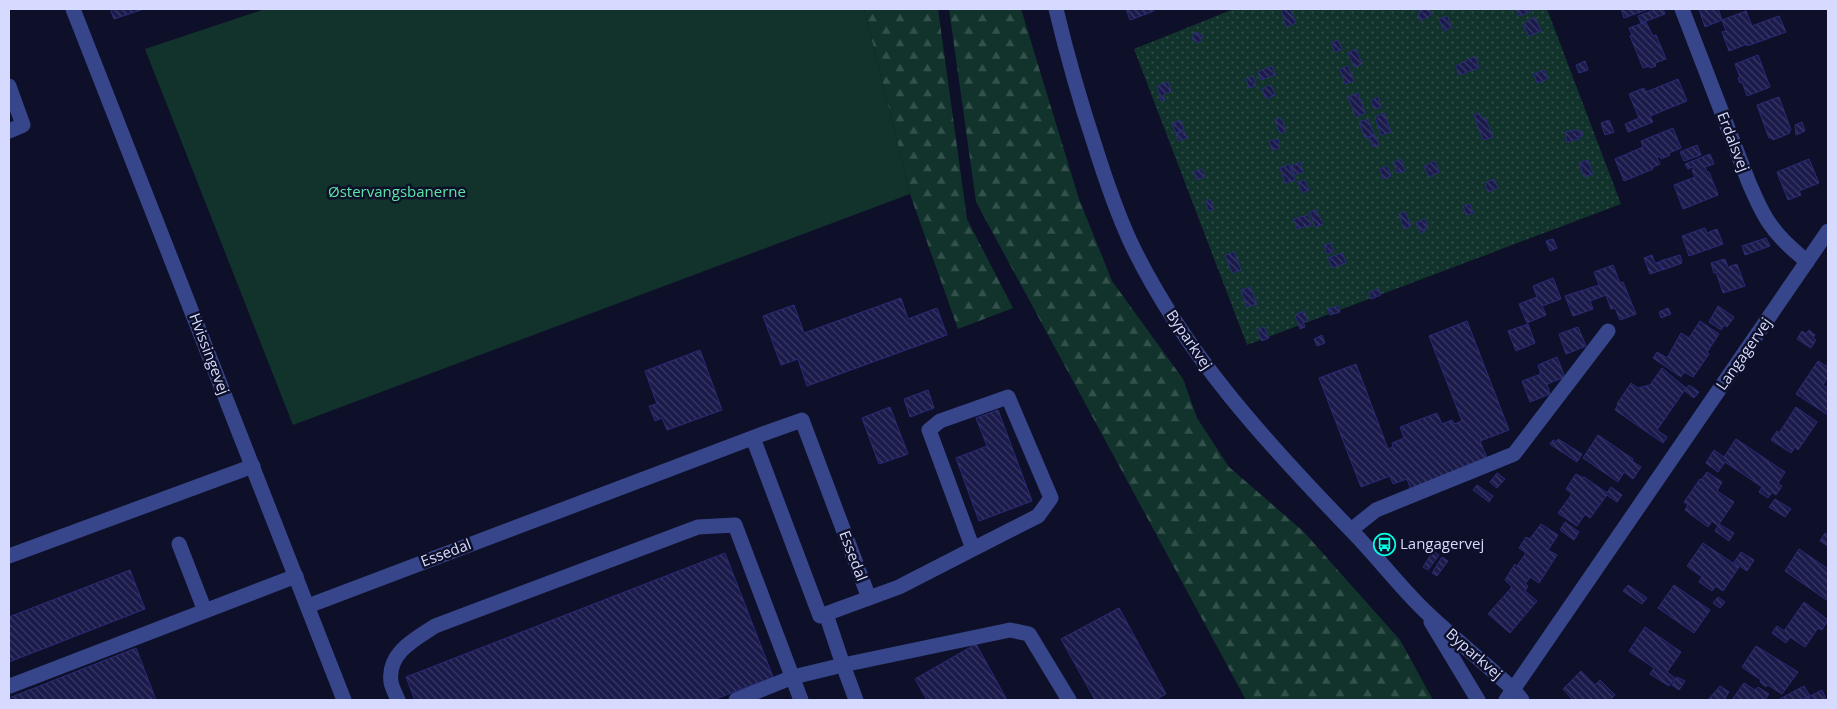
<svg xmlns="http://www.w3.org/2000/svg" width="1837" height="709" viewBox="0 0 1837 709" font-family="'Open Sans',sans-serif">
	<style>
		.grass { fill: url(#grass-dots) }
		.forest { fill: url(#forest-firs) }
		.park { fill: #11332b }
		.building { fill: url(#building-back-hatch); stroke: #2a2b78 }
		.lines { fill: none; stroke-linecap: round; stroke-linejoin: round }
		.minor { stroke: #37468a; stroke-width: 15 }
		.labels { text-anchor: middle; stroke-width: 5; stroke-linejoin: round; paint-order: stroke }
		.street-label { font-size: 15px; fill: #d6daff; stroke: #0e1029 }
		.park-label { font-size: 15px; fill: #5be6a6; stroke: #0e1029 }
		.poi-label { font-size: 15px; fill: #d6daff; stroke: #0e1029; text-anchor: start }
	</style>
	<defs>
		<pattern id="grass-dots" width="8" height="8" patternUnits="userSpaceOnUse" patternTransform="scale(1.25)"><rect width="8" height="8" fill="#11332b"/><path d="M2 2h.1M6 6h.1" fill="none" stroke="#33504b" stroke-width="1.8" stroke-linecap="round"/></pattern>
		<pattern id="forest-firs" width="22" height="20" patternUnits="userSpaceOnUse" patternTransform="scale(1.25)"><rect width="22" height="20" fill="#11332b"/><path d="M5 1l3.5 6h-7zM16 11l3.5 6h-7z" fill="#33504b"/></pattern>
		<pattern id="building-back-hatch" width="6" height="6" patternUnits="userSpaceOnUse" patternTransform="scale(1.25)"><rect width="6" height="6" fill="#1a1a4b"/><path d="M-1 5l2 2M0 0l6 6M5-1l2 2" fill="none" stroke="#3b3b66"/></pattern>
	</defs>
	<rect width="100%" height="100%" fill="#0e1029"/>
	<!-- grass -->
	<path class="grass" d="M1234 9H1547L1621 204 1247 345 1134 49Z"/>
	<!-- forest -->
	<g class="forest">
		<path d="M864 9H938L967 219 1013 308 958 329 910 194Z"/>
		<path d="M949 9H1021L1079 199 1112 281 1183 379 1197 418 1229 467 1303 531 1400 640 1433 700H1246L976 202Z"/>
	</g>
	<!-- park -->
	<path class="park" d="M265 9H864L910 194 293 425 145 49Z"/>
	<!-- building -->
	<g class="building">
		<path d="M110 9H144L114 19Z"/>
		<path d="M1126 9H1153L1154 11 1130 20Z"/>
		<path d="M1281 9H1290L1296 23 1286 27Z"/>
		<path d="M1425 9H1429L1431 15 1420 21 1418 15 1420 14 1419 11Z"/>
		<path d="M1516 9H1529L1530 12 1519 16Z"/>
		<path d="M1621 9H1649L1624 18Z"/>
		<path d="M1657 9H1663L1665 14 1641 23 1638 16Z"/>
		<path d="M1699 9H1718L1722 20 1705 27Z"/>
		<path d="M1746 11 1752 26 1779 16 1786 32 1747 46V44L1729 51 1722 32 1726 31 1722 20Z"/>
		<path d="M1447 16 1452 27 1444 31 1439 19Z"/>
		<path d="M1535 17 1541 31 1529 36 1524 26 1526 22Z"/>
		<path d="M1646 22 1653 36 1656 35 1666 59 1655 63 1656 66 1650 68 1649 66 1643 68 1630 36 1632 35 1629 28Z"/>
		<path d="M1195 32 1203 36 1199 43 1192 39Z"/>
		<path d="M1338 40 1342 49 1335 52 1331 43Z"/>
		<path d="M1356 49 1362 64 1354 67 1348 53Z"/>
		<path d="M1758 55 1770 87 1747 96 1742 82 1740 83 1738 78 1740 77 1735 64Z"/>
		<path d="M1475 56 1479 68 1459 75 1456 66Z"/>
		<path d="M1585 61 1588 70 1579 73 1576 65Z"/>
		<path d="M1272 66 1275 75 1261 80 1258 72Z"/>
		<path d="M1348 66 1354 81 1345 84 1340 69Z"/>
		<path d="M1544 70 1548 79 1537 83 1534 74Z"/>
		<path d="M1253 76 1256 85 1249 88 1246 79Z"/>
		<path d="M1678 79 1687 101 1650 116 1653 122 1628 132 1625 124 1639 118 1629 94 1644 88 1646 92Z"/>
		<path d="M1168 82 1171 91 1163 95 1165 100 1161 101 1157 86Z"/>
		<path d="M1271 85 1275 95 1266 99 1262 89Z"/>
		<path d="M1358 93 1365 113 1356 117 1348 97Z"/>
		<path d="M1378 97 1381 107 1374 109 1371 100Z"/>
		<path d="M1779 97 1791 130 1789 131 1790 133 1773 140 1772 138H1769L1757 105Z"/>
		<path d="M1384 113 1391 132 1381 135 1375 117Z"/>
		<path d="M1479 113 1482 119 1485 117 1493 137 1483 140 1474 115Z"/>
		<path d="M1281 118 1286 131 1280 133 1275 120Z"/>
		<path d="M1368 119 1374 135 1365 138 1359 122Z"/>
		<path d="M1180 120 1184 129 1176 133 1172 124Z"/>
		<path d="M1609 120 1614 132 1605 135 1601 123Z"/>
		<path d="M1802 122 1805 131 1796 135 1795 125Z"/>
		<path d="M1673 128 1681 148 1669 153 1670 155 1661 159 1660 156 1657 158 1660 164 1653 167V169L1624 181 1615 159 1643 147 1641 141Z"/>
		<path d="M1576 130 1577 131 1581 130 1583 136H1578L1579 139 1567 142 1565 132Z"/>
		<path d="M1184 131 1187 138 1179 141 1176 134Z"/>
		<path d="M1375 135 1379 145 1373 147 1369 137Z"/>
		<path d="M1278 139 1280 148 1272 150 1269 141Z"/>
		<path d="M1697 145 1701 155 1684 161 1680 152Z"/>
		<path d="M1710 154 1714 164 1705 167 1707 172H1709L1718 195 1683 209 1674 185 1695 177 1692 170 1694 169 1693 167 1688 169 1685 164Z"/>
		<path d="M1401 159 1405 171 1397 173 1394 162Z"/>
		<path d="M1809 159 1819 183 1799 191 1801 195 1788 200 1777 172Z"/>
		<path d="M1588 160 1593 174 1584 177 1579 163Z"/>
		<path d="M1435 161 1439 172 1429 177 1424 166Z"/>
		<path d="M1300 162 1303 172 1295 175 1291 166Z"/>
		<path d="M1289 164 1295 180 1285 183 1280 168Z"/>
		<path d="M1387 166 1391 176 1383 179 1380 169Z"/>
		<path d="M1201 169 1205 176 1197 180 1194 172Z"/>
		<path d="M1494 179 1498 188 1488 192 1485 183Z"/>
		<path d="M1305 180 1309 190 1302 193 1298 182Z"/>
		<path d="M1210 199 1214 209 1209 211 1205 202Z"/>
		<path d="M1470 204 1473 213 1466 215 1463 206Z"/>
		<path d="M1316 210 1323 224 1315 227 1310 212Z"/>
		<path d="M1405 212 1411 226 1404 229 1399 214Z"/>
		<path d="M1308 215 1311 225 1297 229 1294 219Z"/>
		<path d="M1425 219 1428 227 1424 229 1425 231 1421 233 1416 223Z"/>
		<path d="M1705 228 1707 233 1717 229 1723 244 1689 256 1682 236Z"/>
		<path d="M1766 238 1770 246 1745 255 1742 246Z"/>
		<path d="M1553 239 1557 248 1550 251 1546 241Z"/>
		<path d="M1330 243 1334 252 1327 254 1324 245Z"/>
		<path d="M1234 252 1241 270 1232 273 1225 255Z"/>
		<path d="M1342 253 1346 263 1332 268 1328 258Z"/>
		<path d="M1652 255 1655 263 1659 262 1662 270 1650 274 1644 258Z"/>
		<path d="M1680 255 1682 263 1663 270 1660 261Z"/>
		<path d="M1725 259 1728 267 1737 264 1745 286 1723 293 1716 272 1714 273 1711 263Z"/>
		<path d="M1613 265 1620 283 1623 282 1636 314 1620 320 1615 308 1611 309 1606 295 1590 301 1593 309 1573 316 1565 296 1599 285 1594 272Z"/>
		<path d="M1553 278 1561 299 1542 306 1546 315 1527 323 1519 304 1537 297 1533 286Z"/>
		<path d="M1250 287 1257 304 1247 307 1241 290Z"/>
		<path d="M1379 289 1381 295 1371 299 1369 292Z"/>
		<path d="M901 298 908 319 937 308 947 335 807 386 798 359 781 365 763 316 794 305 804 333Z"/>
		<path d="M1338 306 1340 312 1330 315 1328 309Z"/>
		<path d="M1718 306 1734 317 1727 327 1724 325 1721 330 1709 322Z"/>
		<path d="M1668 308 1671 314 1661 318 1659 312Z"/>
		<path d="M1304 311 1308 321 1303 322 1305 327 1300 329 1295 315Z"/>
		<path d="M1467 321 1509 430 1480 441 1487 458 1412 493 1407 479 1393 484 1390 476 1361 487 1319 378 1356 364 1388 449 1393 447 1392 443 1404 438 1400 427 1437 413 1442 424 1452 420 1454 424 1462 421 1429 336Z"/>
		<path d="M1700 321 1719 334 1707 352 1709 354 1693 377 1684 372 1681 377 1653 358 1657 352 1667 358 1681 333 1689 338Z"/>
		<path d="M1528 324 1535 343 1516 351 1508 331Z"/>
		<path d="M1264 327 1269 338 1262 341 1257 330Z"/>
		<path d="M1578 327 1586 346 1566 354 1559 334Z"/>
		<path d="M1809 330 1815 335 1813 338 1816 340 1811 348 1797 339 1802 331 1806 334Z"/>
		<path d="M1322 335 1325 343 1317 346 1314 339Z"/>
		<path d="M700 350 722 410 667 430 662 418 655 421 649 406 657 404 645 371Z"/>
		<path d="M1557 357 1565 377 1547 384 1550 394 1530 402 1522 381 1541 374 1538 365Z"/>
		<path d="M1818 361 1828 367V377L1823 385 1828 388V415L1796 394Z"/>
		<path d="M1662 368 1686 388 1657 430 1667 437 1663 443 1615 410 1618 405 1617 404 1631 383 1638 388 1650 385Z"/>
		<path d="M1689 385 1699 392 1694 398 1685 391Z"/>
		<path d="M928 390 934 408 910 417 904 399Z"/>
		<path d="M890 407 908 454 879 464 862 418Z"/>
		<path d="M1796 407 1817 422 1798 450 1795 447 1791 453 1771 440 1777 431 1779 433Z"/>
		<path d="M998 410 1032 501 979 521 956 458 987 446 976 418Z"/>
		<path d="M1598 435 1633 459 1632 461 1641 467 1633 479 1624 472 1618 482 1583 458Z"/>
		<path d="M1558 439 1582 454 1577 462 1550 444 1553 440 1556 442Z"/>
		<path d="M1736 439 1785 472 1778 483 1782 486 1776 495 1772 492 1768 498 1759 492 1762 487 1725 462 1718 472 1706 463 1714 450 1724 457Z"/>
		<path d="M1707 472 1722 482 1717 491 1734 502 1719 524 1734 533 1729 541 1715 531 1718 526 1712 521 1708 527 1685 510 1688 505 1684 502 1700 479 1701 480Z"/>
		<path d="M1497 473 1505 479 1497 488 1490 482Z"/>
		<path d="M1576 474 1583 478 1584 477 1607 493 1611 487 1622 495 1617 502 1607 495 1590 518 1585 514 1577 526 1558 513 1572 494 1566 489Z"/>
		<path d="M1477 485 1493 496 1489 502 1473 490Z"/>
		<path d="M1775 499 1791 509 1785 517 1769 507Z"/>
		<path d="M1565 522 1579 532 1574 540 1560 530Z"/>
		<path d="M1541 524 1558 535 1548 550 1557 555 1539 583 1530 577 1525 584 1528 586 1525 591 1537 601 1510 633 1488 614 1512 587 1505 580 1515 564 1517 566 1526 553 1519 548 1526 537 1530 539Z"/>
		<path d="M1825 533 1828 535V546L1820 541Z"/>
		<path d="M1703 543 1739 567 1723 591 1716 586 1712 591 1699 582 1702 577 1687 566Z"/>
		<path d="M1799 549 1828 569V601L1785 571Z"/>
		<path d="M1433 551 1439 555 1428 570 1423 567Z"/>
		<path d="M1741 552 1754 560 1747 571 1734 562Z"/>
		<path d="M725 553 773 677 713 700H415L406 677Z"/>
		<path d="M1442 557 1448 561 1437 576 1432 573Z"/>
		<path d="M130 570 145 609 9 662V617Z"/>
		<path d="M1628 585 1647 598 1642 604 1623 591Z"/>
		<path d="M1674 585 1710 610 1694 633 1658 608Z"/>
		<path d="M1718 597 1725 602 1720 608 1713 603Z"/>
		<path d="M1804 602 1828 620 1822 630 1818 628 1805 647 1790 637 1786 643 1772 633 1777 626 1784 631Z"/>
		<path d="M1119 608 1166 694 1155 700H1095L1061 639Z"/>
		<path d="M1645 627 1681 652 1667 672 1675 678 1669 686 1650 674 1654 668 1629 651Z"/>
		<path d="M976 644 1007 700H927L915 679Z"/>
		<path d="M1756 646 1798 672 1782 694 1768 685 1766 687 1760 682 1761 680 1742 667Z"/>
		<path d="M136 648 156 700H9V698Z"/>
		<path d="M1581 671 1595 685 1600 680 1615 695 1610 700H1573L1563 689Z"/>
		<path d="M1677 677 1685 681 1679 690 1672 685Z"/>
		<path d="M1744 683 1755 690 1758 687 1769 694 1766 698 1767 700H1732Z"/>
		<path d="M1720 686 1729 692 1725 698 1728 700H1708Z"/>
		<path d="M1804 686 1810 696 1802 700H1778Z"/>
		<path d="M1822 690 1826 699 1823 700H1803Z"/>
	</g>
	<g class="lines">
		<!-- minor -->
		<g class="minor">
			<path d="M73 9 344 700"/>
			<path d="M1056 9C1067 55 1080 101 1095 146 1105 178 1116 210 1130 241 1182 351 1265 441 1348 527 1375 554 1398 585 1425 611 1453 638 1484 662 1513 689L1522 700"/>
			<path d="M1682 9 1749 183C1756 198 1762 215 1773 228 1782 241 1795 251 1807 262"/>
			<path d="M9 86 23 125 9 131"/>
			<path d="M1351 530 1376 510 1514 454 1608 331"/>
			<path d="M179 544 205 611"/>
			<path d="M9 556 253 466"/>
			<path d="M869 598 899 587 973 549 929 430 940 421 1008 397 1051 498 1038 516 973 549"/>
			<path d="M308 606 760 435 802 420 869 598 820 616 753 438"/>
			<path d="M826 614 843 665 856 700"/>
			<path d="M1431 622 1478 700"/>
			<path d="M9 685 10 686 296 576"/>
			<path d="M398 700C396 695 392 688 391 682 387 653 415 639 435 626L698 527 735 525 801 700"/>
			<path d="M736 700 793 677 843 665 1010 630 1029 634 1069 700"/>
			<path d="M1506 700 1828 231"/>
		</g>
	</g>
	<!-- icons -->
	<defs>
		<symbol id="bus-ring" viewBox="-11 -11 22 22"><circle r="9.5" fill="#0e1029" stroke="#02ffe3" stroke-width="1.5"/><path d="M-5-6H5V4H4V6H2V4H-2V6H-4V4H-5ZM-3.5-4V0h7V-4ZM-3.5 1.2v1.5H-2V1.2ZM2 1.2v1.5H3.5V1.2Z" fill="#02ffe3"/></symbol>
	</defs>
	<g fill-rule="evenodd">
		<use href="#bus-ring" x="1372" y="532" width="25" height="25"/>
	</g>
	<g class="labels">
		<!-- street labels -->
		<g class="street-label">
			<text transform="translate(1733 142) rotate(69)" y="5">Erdalsvej</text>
			<text transform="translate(1189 340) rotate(56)" y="5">Byparkvej</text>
			<text transform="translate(209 354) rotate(69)" y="5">Hvissingevej</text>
			<text transform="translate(1744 354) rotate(-55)" y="5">Langagervej</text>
			<text transform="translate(446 553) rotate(-21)" y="5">Essedal</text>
			<text transform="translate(853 556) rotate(69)" y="5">Essedal</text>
			<text transform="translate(1474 654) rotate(41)" y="5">Byparkvej</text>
		</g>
		<!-- park labels -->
		<g class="park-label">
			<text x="397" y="197">Østervangsbanerne</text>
		</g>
		<!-- poi labels -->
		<g class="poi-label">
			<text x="1400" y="549">Langagervej</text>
		</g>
	</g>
	<!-- border -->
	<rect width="1837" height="709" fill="none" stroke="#d6daff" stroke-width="20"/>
</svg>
